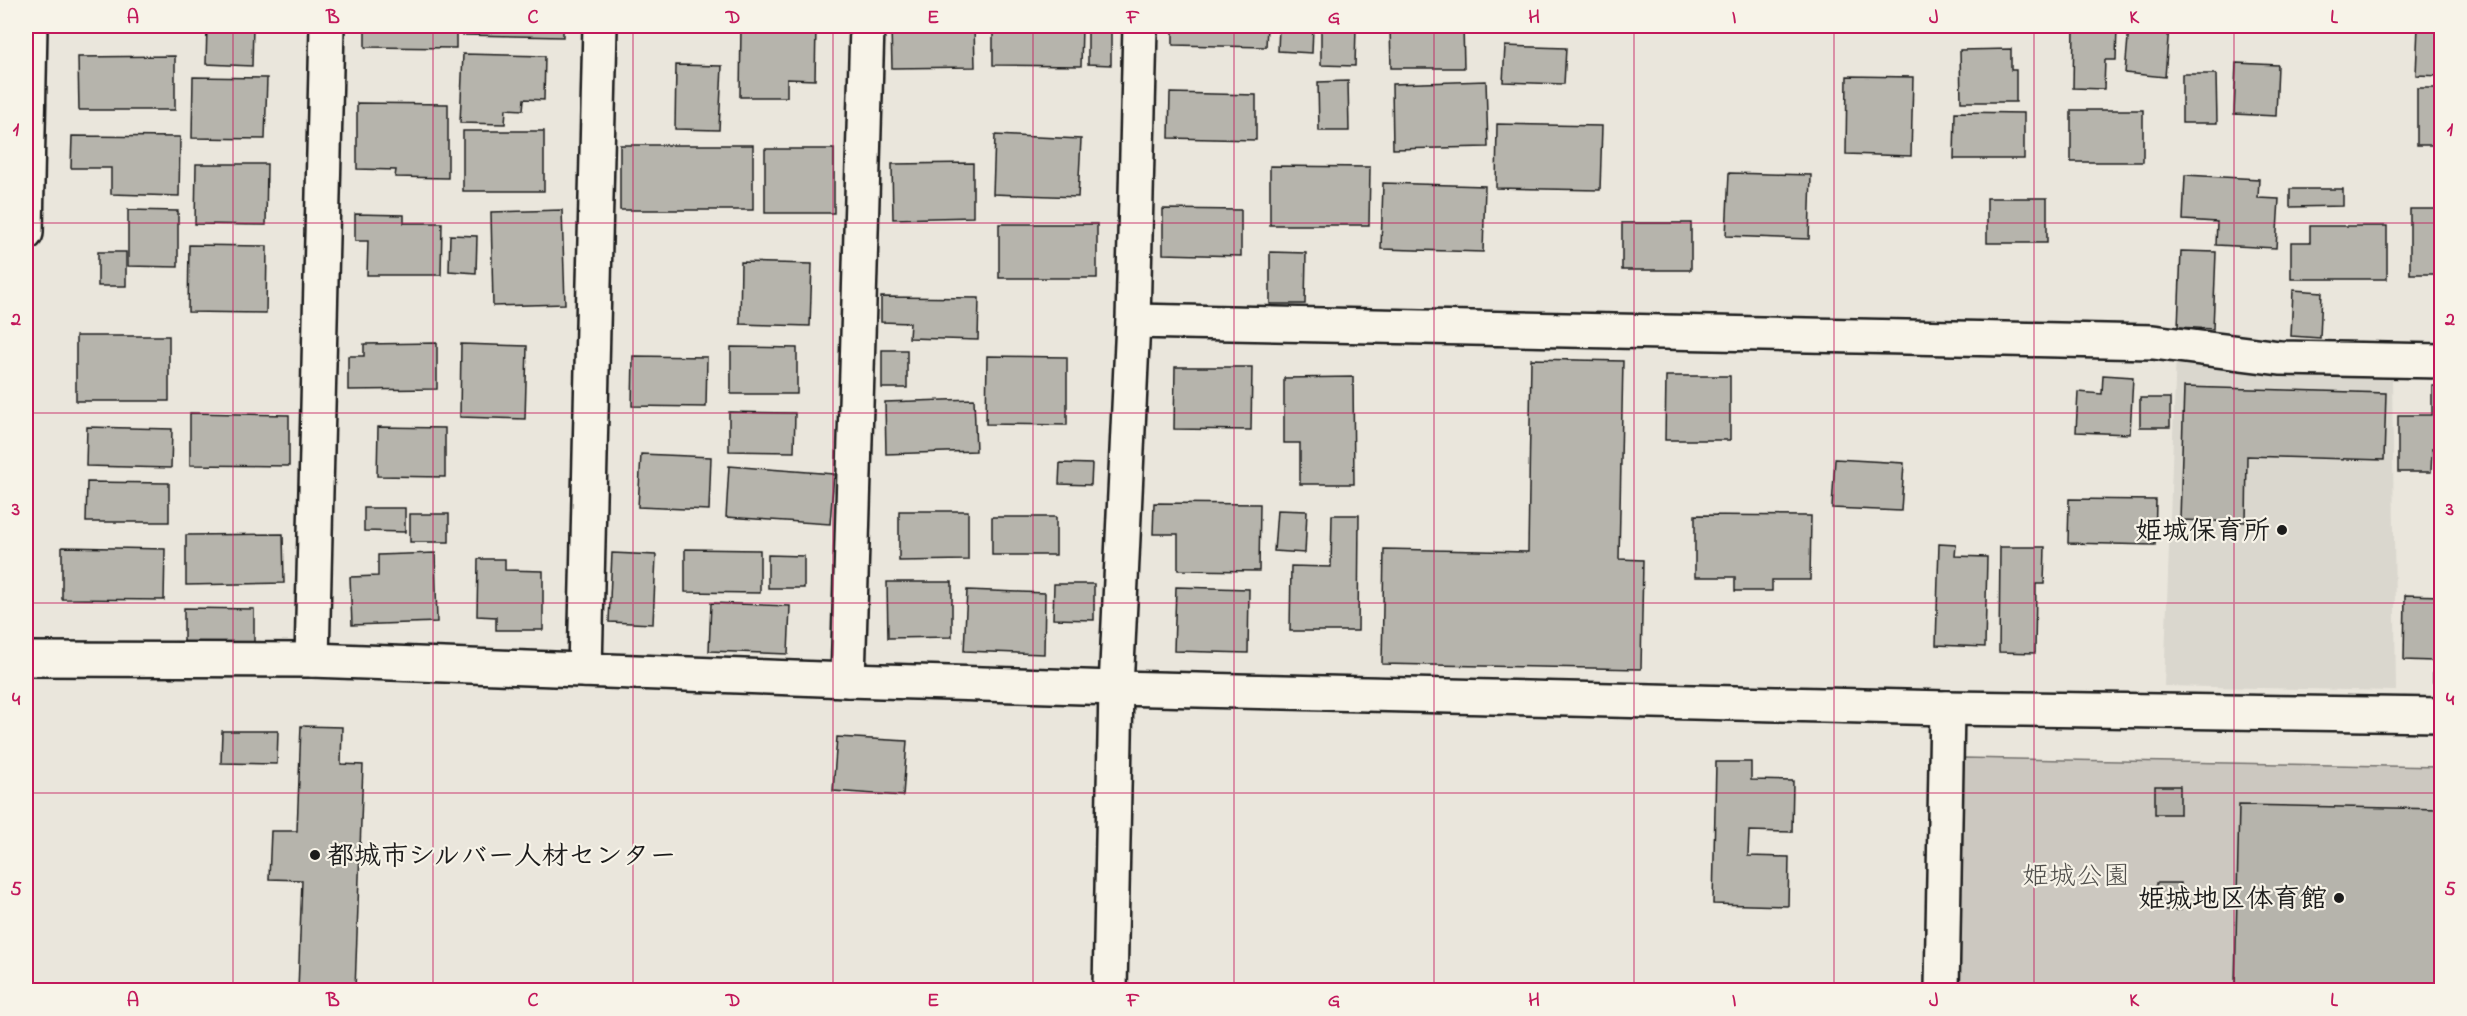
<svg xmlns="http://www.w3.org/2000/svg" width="2467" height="1016" viewBox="0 0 2467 1016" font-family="'Indie Flower','Klee One',sans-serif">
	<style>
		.built { fill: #dad7ce }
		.green { fill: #ccc8c0; stroke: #74726e; stroke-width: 1.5 }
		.building { fill: #b6b4ac; stroke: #1c1c1c; stroke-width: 1.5 }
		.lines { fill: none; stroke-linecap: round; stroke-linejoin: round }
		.minor-casing { stroke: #1c1c1c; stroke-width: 38 }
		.minor { stroke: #f7f3e8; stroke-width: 33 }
		.grid { fill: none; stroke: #c2185b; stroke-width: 1.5; stroke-opacity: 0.55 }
		.poi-dot { fill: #1c1c1c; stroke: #f7f3e8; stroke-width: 2 }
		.labels { text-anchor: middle; stroke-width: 4.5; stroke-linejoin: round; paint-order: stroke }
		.poi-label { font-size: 27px; font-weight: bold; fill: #1c1c1c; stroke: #f7f3e8; text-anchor: end }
		.park-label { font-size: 27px; fill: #51504d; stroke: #f7f3e8 }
		.neatline { fill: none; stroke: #c2185b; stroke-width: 2 }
		.grid-label { font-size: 20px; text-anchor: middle; font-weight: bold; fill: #c2185b }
	</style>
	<rect width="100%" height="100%" fill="#eae6dc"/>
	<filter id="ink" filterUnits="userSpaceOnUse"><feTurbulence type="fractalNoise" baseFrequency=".0167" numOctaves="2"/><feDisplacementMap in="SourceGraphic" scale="12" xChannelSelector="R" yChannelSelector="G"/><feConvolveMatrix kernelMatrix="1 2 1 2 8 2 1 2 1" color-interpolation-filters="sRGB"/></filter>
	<g filter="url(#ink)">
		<!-- built -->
		<path class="built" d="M2176 353 2392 374 2396 691 2164 686Z"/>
		<!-- green -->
		<path class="green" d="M1962 758 2441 767V990H1958Z"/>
		<!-- building -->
		<g class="building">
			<path d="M207 26H253L252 66 206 64Z"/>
			<path d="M365 26H456V48L365 47Z"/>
			<path d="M463 26H563V37L463 35Z"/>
			<path d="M741 26H816L815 80 787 79V97H740Z"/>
			<path d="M891 26H974L975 67 892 68Z"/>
			<path d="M993 26H1082L1081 66 993 65Z"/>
			<path d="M1088 26H1111V65L1088 64Z"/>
			<path d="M1173 26H1267L1266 47 1173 45Z"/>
			<path d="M1279 26H1313L1312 53 1278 51Z"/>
			<path d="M1321 26H1356L1355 66 1321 65Z"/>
			<path d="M1390 26H1463L1464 68H1391Z"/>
			<rect x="1503" y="26" width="32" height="5"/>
			<path d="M2074 26H2117L2116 60H2105L2104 89 2073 88Z"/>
			<path d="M2129 26H2169L2165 77 2125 73Z"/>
			<path d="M2418 26H2442V76L2416 75Z"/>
			<path d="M1505 46 1566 48 1564 84 1503 82Z"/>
			<path d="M2011 49V70H2016V102H1961L1960 50Z"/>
			<path d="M463 54 545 56 544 100 524 99 523 110 506 109 505 124 460 123Z"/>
			<path d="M175 56V110H79L78 57Z"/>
			<path d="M2236 63 2278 65 2276 116 2234 114Z"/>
			<path d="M676 65 722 66 719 130 675 129Z"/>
			<path d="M2182 74H2216L2217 123H2182Z"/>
			<path d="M1847 76 1913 77 1911 156 1846 154Z"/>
			<path d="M193 77 267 78 265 139 192 138Z"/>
			<path d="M1348 81 1349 131H1319L1318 82Z"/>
			<path d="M1486 81 1488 147 1393 149 1392 84Z"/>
			<rect x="2417" y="88" width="25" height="57"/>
			<path d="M1170 93 1256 95V140L1169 138Z"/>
			<path d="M357 103 448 104V178L395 177 396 170 357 169Z"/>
			<rect x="2071" y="110" width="72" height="52"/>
			<path d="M1955 112 2024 113V159H1954Z"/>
			<path d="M1497 124 1602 126 1600 190 1496 188Z"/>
			<rect x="463" y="131" width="81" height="60"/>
			<path d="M995 135 1081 139 1078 197 993 194Z"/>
			<path d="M72 136 180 137 179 196 111 194V168H71Z"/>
			<rect x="620" y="145" width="133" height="65"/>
			<rect x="765" y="149" width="69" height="64"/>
			<path d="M973 163V217L893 219 892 164Z"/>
			<path d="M196 164H267L266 225 195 224Z"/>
			<path d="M1270 166 1370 167 1369 225H1270Z"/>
			<path d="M1729 173 1811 175 1809 239 1726 236Z"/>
			<path d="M2185 175 2259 179 2258 198 2279 199 2276 248 2216 245 2217 222 2183 220Z"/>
			<path d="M1383 183 1485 186 1483 252 1381 249Z"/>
			<path d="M2290 189H2343V206L2290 207Z"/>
			<rect x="1987" y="198" width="60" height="45"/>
			<path d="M1163 209 1241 210V256L1163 254Z"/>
			<rect x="2410" y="209" width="32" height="65"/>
			<path d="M128 210 178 211V267L128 266Z"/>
			<path d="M562 210 565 304 493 306 491 212Z"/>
			<path d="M355 214 404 215V223H442L441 275H367L368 241H355Z"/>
			<rect x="1622" y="223" width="69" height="47"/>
			<rect x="999" y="224" width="98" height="54"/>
			<path d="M2310 226H2387V279H2291V242H2310Z"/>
			<path d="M450 235 477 236 476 273 449 271Z"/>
			<path d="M189 245 267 246 266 313 188 312Z"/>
			<path d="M2181 251 2216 252 2213 329 2178 327Z"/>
			<rect x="98" y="252" width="28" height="34"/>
			<path d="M1270 252 1306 253 1305 304H1270Z"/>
			<path d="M741 262 812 264 810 326 740 324Z"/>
			<path d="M2293 290 2322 292 2320 338 2291 336Z"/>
			<path d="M881 297 979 298 978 340 909 338 910 323 881 322Z"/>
			<rect x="76" y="336" width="93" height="65"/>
			<path d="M437 343V389L348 390V356H364V344Z"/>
			<path d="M461 344 527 346 525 419 460 417Z"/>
			<path d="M731 347 797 348V394H731Z"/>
			<rect x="882" y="350" width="25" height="38"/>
			<path d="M633 356 707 357 706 407 632 406Z"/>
			<path d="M987 356 1067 357V425L986 424Z"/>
			<path d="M1531 359 1623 361 1619 559 1643 560 1641 669 1382 664 1384 549 1528 552Z"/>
			<path d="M1175 367H1252L1251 430 1174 429Z"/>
			<path d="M2103 375 2133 377 2130 434 2076 432 2078 392 2102 394Z"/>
			<path d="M1666 376H1730V440H1665Z"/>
			<path d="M1353 377 1354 484H1300V443H1284V378Z"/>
			<path d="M2432 386H2442V449L2432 448 2431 472H2398V415H2432Z"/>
			<path d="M2184 387 2386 393 2384 460 2247 456 2246 522 2180 520Z"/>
			<rect x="2140" y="398" width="30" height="29"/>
			<path d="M974 399 976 451 886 454 885 402Z"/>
			<path d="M729 412 795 413 794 452 729 451Z"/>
			<path d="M190 413 289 415V466L190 465Z"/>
			<path d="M87 427 172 429 171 468 86 466Z"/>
			<path d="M378 427 445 428V477L377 476Z"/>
			<path d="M641 454 711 457 709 510 638 507Z"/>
			<path d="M1835 459 1904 463 1901 511 1832 508Z"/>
			<path d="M1060 463 1092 464 1091 485 1059 484Z"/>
			<path d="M729 466 834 474 830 524 726 517Z"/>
			<path d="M87 482 169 483V522H86Z"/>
			<path d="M2069 499 2156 500 2155 545 2068 543Z"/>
			<path d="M1154 503 1260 504 1259 571 1178 570V534H1153Z"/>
			<path d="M364 508H405V532L364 531Z"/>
			<path d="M1277 510 1307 511 1305 553 1274 551Z"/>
			<path d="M899 511H968V560L899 561Z"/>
			<rect x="410" y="514" width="39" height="28"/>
			<path d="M1332 515H1359L1358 631H1290L1291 566 1331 567Z"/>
			<path d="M1695 515 1811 516 1810 580H1772V591H1735V577H1695Z"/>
			<rect x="992" y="517" width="64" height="38"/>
			<path d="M283 534 284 583 186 585V535Z"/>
			<path d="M1939 544 1956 545 1955 556 1987 557 1985 647 1936 645Z"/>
			<path d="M62 547 165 549 164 600 62 599Z"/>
			<path d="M2000 547H2045L2044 584H2036L2035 653 1999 652Z"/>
			<path d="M685 549 760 550V593L685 592Z"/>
			<path d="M435 553 437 622 352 625 350 577 378 576V555Z"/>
			<path d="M612 553 656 555 653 624 609 622Z"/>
			<path d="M768 555 804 556V588H768Z"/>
			<path d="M478 559H505V570L543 571V630H496V617L477 616Z"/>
			<path d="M887 582H952V637L888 638Z"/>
			<path d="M1054 584H1094V620L1053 619Z"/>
			<path d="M1176 587 1249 589 1248 653 1174 651Z"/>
			<path d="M967 590 1045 593 1044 654 964 651Z"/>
			<path d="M2405 595 2442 596V683L2433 682V661L2404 660Z"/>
			<path d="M711 603 790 606 788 654 709 651Z"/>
			<path d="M184 608 254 609V645H184Z"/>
			<path d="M301 726 342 727 341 764 363 765 355 990H298L302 880 269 879 271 831H297Z"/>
			<path d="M222 731H278L277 764 221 763Z"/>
			<path d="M837 737 907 741 903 796 833 791Z"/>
			<path d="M1716 762H1751V780L1793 781 1792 832 1749 831 1748 856 1789 857 1788 906 1713 904Z"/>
			<rect x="2155" y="786" width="25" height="28"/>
			<path d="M2239 805 2442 809V990L2235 986Z"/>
			<rect x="2156" y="883" width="25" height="27"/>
			<path d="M1978 985 1999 986V990H1978Z"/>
		</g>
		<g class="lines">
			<defs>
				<g id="minor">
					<path d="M26 233 30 26"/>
					<path d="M1133 321 2153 342 2280 358 2442 361"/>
					<path d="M26 659 312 660 848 680 1116 688 1947 708 2442 715"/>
					<path d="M312 660 327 26"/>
					<path d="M585 670 600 26"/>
					<path d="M848 680 867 26"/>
					<path d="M1110 990 1116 688 1133 321 1140 26"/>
					<path d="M1942 990 1947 708"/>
				</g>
			</defs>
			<!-- minor casing -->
			<use href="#minor" class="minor-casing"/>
			<!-- minor -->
			<use href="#minor" class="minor"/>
		</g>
	</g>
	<!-- grid -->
	<path class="grid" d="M233 26V990M433 26V990M633 26V990M833 26V990M1033 26V990M1234 26V990M1434 26V990M1634 26V990M1834 26V990M2034 26V990M2234 26V990M26 223H2442M26 413H2442M26 603H2442M26 793H2442"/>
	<!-- markers -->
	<g class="poi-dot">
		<circle cx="2282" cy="530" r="6"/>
		<circle cx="315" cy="855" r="6"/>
		<circle cx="2339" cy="898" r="6"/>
	</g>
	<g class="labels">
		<!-- poi labels -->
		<g class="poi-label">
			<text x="2270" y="539">姫城保育所</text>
			<text x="327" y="864" text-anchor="start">都城市シルバー人材センター</text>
			<text x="2327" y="907">姫城地区体育館</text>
		</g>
		<!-- park labels -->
		<g class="park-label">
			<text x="2076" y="884">姫城公園</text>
		</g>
	</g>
	<!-- margin -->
	<rect width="2467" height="1016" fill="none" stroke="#f7f3e8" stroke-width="66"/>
	<rect x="33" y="33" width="2401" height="950" class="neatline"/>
	<g class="grid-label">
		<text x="133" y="23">A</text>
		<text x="333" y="23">B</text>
		<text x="533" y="23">C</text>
		<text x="733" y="23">D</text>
		<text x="933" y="23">E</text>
		<text x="1133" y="23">F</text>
		<text x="1334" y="23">G</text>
		<text x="1534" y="23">H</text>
		<text x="1734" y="23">I</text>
		<text x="1934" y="23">J</text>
		<text x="2134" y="23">K</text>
		<text x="2334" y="23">L</text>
		<text x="16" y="135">1</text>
		<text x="2450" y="135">1</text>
		<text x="16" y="325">2</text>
		<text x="2450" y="325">2</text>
		<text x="16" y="515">3</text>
		<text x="2450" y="515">3</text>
		<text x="16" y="705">4</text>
		<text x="2450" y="705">4</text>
		<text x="16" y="895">5</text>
		<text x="2450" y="895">5</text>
		<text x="133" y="1006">A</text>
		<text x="333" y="1006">B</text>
		<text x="533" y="1006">C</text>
		<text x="733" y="1006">D</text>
		<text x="933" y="1006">E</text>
		<text x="1133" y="1006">F</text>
		<text x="1334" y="1006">G</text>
		<text x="1534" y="1006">H</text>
		<text x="1734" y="1006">I</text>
		<text x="1934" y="1006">J</text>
		<text x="2134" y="1006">K</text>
		<text x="2334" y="1006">L</text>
	</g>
</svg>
